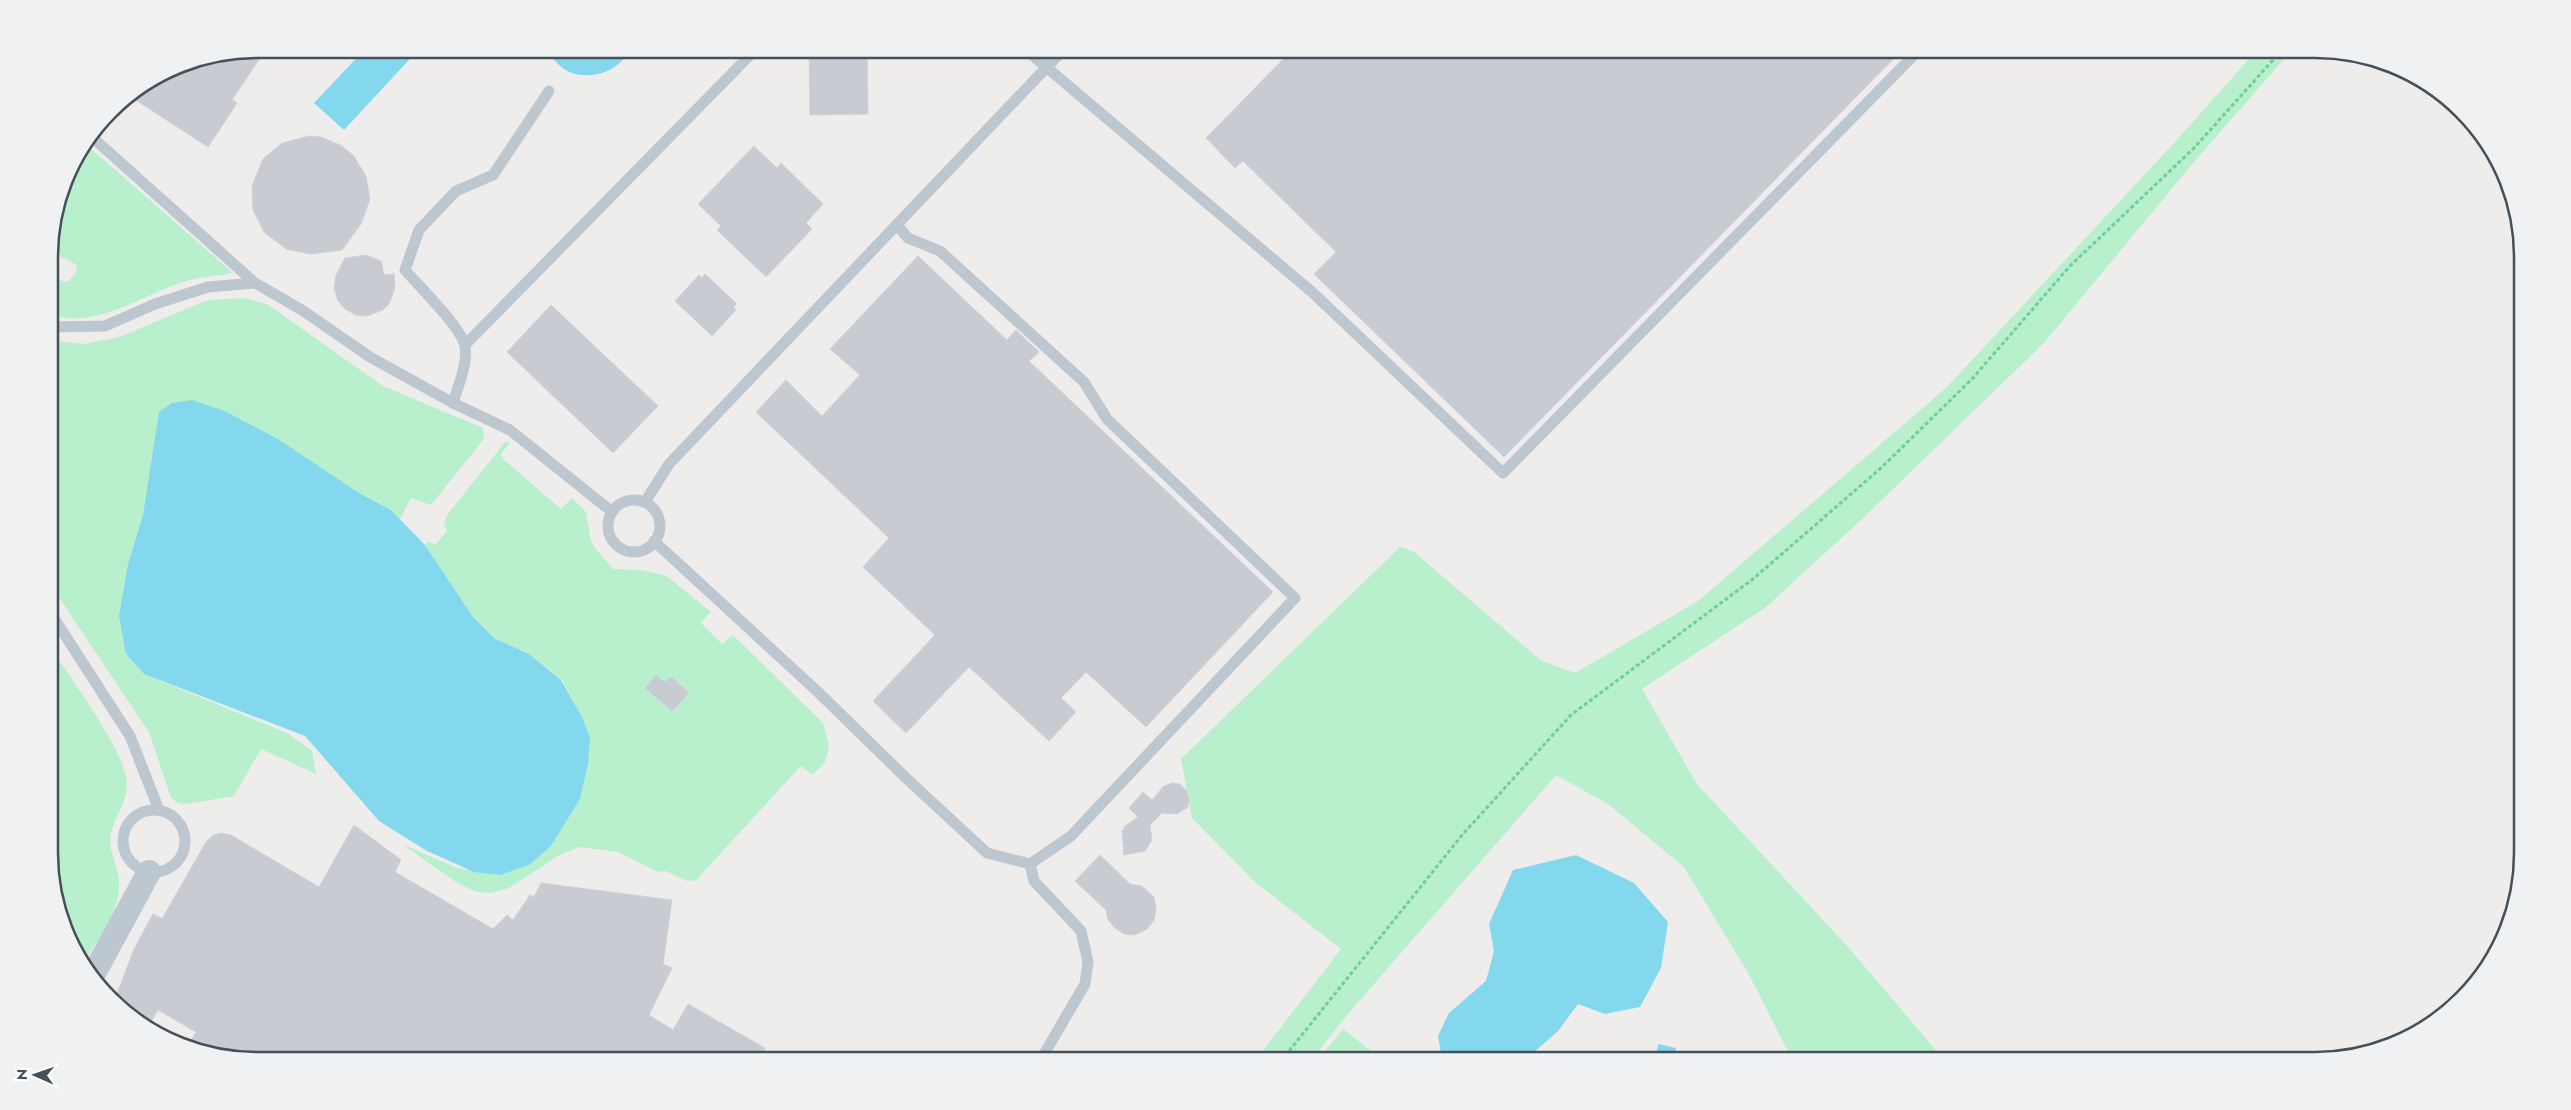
<svg xmlns="http://www.w3.org/2000/svg" width="2571" height="1110" viewBox="0 0 2571 1110" font-family="Jost,sans-serif">
	<style>
		.green { fill: #b8f0cd }
		.water { fill: #83d8ee }
		.building { fill: #c9cbd2; stroke: #d0d2d8 }
		.lines { fill: none; stroke-linecap: round; stroke-linejoin: round }
		.path { stroke: #6fcea0; stroke-width: 3; stroke-dasharray: 4 2.5; stroke-linecap: butt }
		.service { stroke: #bcc7d0; stroke-width: 11 }
		.minor { stroke: #bcc7d0; stroke-width: 24 }
		.rim { fill: none; stroke: #44505a; stroke-width: 2.5 }
	</style>
	<rect width="100%" height="100%" fill="#efecec"/>
	<!-- green -->
	<g class="green">
		<path d="M2258 49H2293L2193 163 2044 343 1861 520 1766 607 1642 689 1697 784 1849 948 1945 1061H1793L1748 973 1684 867 1608 804 1556 775 1347 1015 1311 1061H1255L1341 949 1255 882 1192 818 1181 759 1400 547 1414 552 1542 661 1575 673 1698 601 1946 388 2173 144Z"/>
		<path d="M85 145 88 146 233 273C217 276 201 277 186 281 142 294 97 331 49 314V268C53 277 58 282 69 281L76 272 77 265 59 256 53 258 49 256C49 243 50 234 58 224V211L70 165Z"/>
		<path d="M243 298 267 304 383 386 483 428 484 439 431 505 411 498 400 519 391 510 359 493 278 439 225 411 150 477 143 515 128 564 126 654 144 674 287 733 312 751 316 774 261 749 234 796 186 804 178 803 171 798 149 732 50 584 49 340 83 344 119 337 208 300Z"/>
		<path d="M506 441 510 443 501 454 503 459 561 509 572 498 586 512 591 541 595 548 613 569 640 570 665 575 711 612 701 623 722 644 733 635 823 723 829 747 825 762 813 775 801 766 696 880 687 881 666 871 658 872 618 852 579 847 558 856 509 888 491 893 477 892 459 884 402 844 457 868 500 875 551 846 580 799 588 765 582 717 562 680 529 654 494 638 473 617 425 545 428 541 435 545 447 531 444 523 447 515Z"/>
		<path d="M50 647C70 678 125 750 127 783 128 805 111 819 110 841 110 855 120 870 119 886 119 914 96 941 83 965L65 933 51 881Z"/>
		<path d="M1343 1029 1384 1061H1317Z"/>
	</g>
	<!-- water -->
	<g class="water">
		<path d="M365 49H419L344 130 314 103Z"/>
		<path d="M547 49H629C622 70 593 80 572 73 560 69 553 59 547 49Z"/>
		<path d="M192 400 225 411 278 439 359 493 391 510 425 545 473 617 494 638 529 654 561 680 582 717 590 738 588 765 580 799 551 846 529 865 500 875 474 872 427 851 379 821 305 736 144 674 126 654 119 616 128 564 143 515 159 412 172 403Z"/>
		<path d="M1576 855 1634 883 1668 922 1661 968 1640 1007 1605 1014 1578 1004 1558 1031 1524 1061 1442 1059 1438 1036 1449 1013 1486 981 1494 951 1489 924 1513 870Z"/>
		<path d="M1658 1044 1676 1048 1673 1061H1655Z"/>
	</g>
	<!-- building -->
	<g class="building">
		<path d="M256 49H266L232 100 237 103 208 147 128 95 177 64Z"/>
		<path d="M809 49H867L868 114 810 115Z"/>
		<path d="M1293 49H1903L1504 457 1314 274 1336 252 1243 161 1235 168 1206 138Z"/>
		<path d="M309 136 321 137 340 145 353 155 366 176 370 199 361 224 342 250 310 254 286 249 264 232 253 210 252 186 263 159 282 143Z"/>
		<path d="M754 146 777 168 781 163 823 204 806 223 812 229 766 277 717 230 721 226 698 204Z"/>
		<path d="M366 255 381 261 384 275 394 274 395 288 389 304 383 310 367 316 356 315 345 309 338 301 334 287 336 275 345 258Z"/>
		<path d="M918 256 1007 340 1016 330 1019 333 1039 352 1029 361 1273 592 1146 727 1086 672 1061 698 1076 712 1049 741 969 667 906 733 873 701 935 635 863 567 889 538 756 412 786 380 822 416 860 375 830 349Z"/>
		<path d="M705 274 737 304 733 307 736 310 712 336 675 301 699 275 702 278Z"/>
		<path d="M551 305 658 406 613 453 507 352Z"/>
		<path d="M656 675 664 682 672 677 689 693 672 711 645 688Z"/>
		<path d="M1173 783 1180 784 1187 791 1189 800 1188 807 1177 814 1162 813 1150 825 1152 840 1145 851 1124 855 1122 832 1125 826 1138 817 1129 808 1143 792 1152 800 1164 786Z"/>
		<path d="M354 825 401 860 395 872 493 929 507 915 513 920 530 895 534 897 541 883 672 900 663 964 672 968 649 1015 673 1030 688 1004 765 1048 758 1061H256L187 1048 196 1032 158 1010 147 1028 130 1018 114 1002 134 949 153 914 162 919 206 842 213 835 221 833 231 835 319 887Z"/>
		<path d="M1100 855 1130 884 1142 886 1154 897 1156 909 1154 920 1147 929 1135 935 1124 934 1115 928 1108 920 1106 910 1075 881Z"/>
	</g>
	<g class="lines">
		<!-- path -->
		<path class="path" d="M1281 1061 1463 834 1571 715 1753 579 1881 468 1972 379 2070 266 2194 148 2283 49"/>
		<!-- service -->
		<g class="service">
			<path d="M1025 49 1312 292 1503 473 1920 49"/>
			<path d="M92 137 255 283"/>
			<path d="M49 327 105 326 155 304 208 287 255 283 302 310 370 357 453 403 510 430 611 511"/>
			<path d="M465 345 756 49"/>
			<path d="M453 403C458 386 468 364 465 346 461 327 419 286 405 270L419 230 456 191 493 175 549 91"/>
			<circle cx="634" cy="526" r="26"/>
			<path d="M645 502 669 464 1064 49"/>
			<path d="M654 541 818 692 905 777 987 853 1030 864 1071 836 1295 598 1107 419 1084 382 940 251 908 238 897 225"/>
			<path d="M50 612 130 736 159 810"/>
			<circle cx="154" cy="841" r="31"/>
			<path d="M1030 864 1034 881 1081 931 1088 962 1085 984 1040 1061"/>
		</g>
		<!-- minor -->
		<path class="minor" d="M91 979 149 872"/>
	</g>
	<!-- crop -->
	<path d="M0 0H2571V1110H0ZM257 58H2315A199 199 0 0 1 2514 257V853A199 199 0 0 1 2315 1052H257A199 199 0 0 1 58 853V257A199 199 0 0 1 257 58Z" fill="#f0f1f2" fill-rule="evenodd"/>
	<path class="rim" d="M257 58H2315A199 199 0 0 1 2514 257V853A199 199 0 0 1 2315 1052H257A199 199 0 0 1 58 853V257A199 199 0 0 1 257 58Z"/>
	<!-- north arrow -->
	<g transform="translate(35 1075) rotate(272)" stroke="#ffffff" stroke-width="4" paint-order="stroke">
	<path d="M0-4L9 19L0 12L-9 19Z" fill="#44505a"/>
	<text y="-8" font-size="14" font-weight="bold" text-anchor="middle" fill="#44505a">N</text>
	</g>
</svg>
